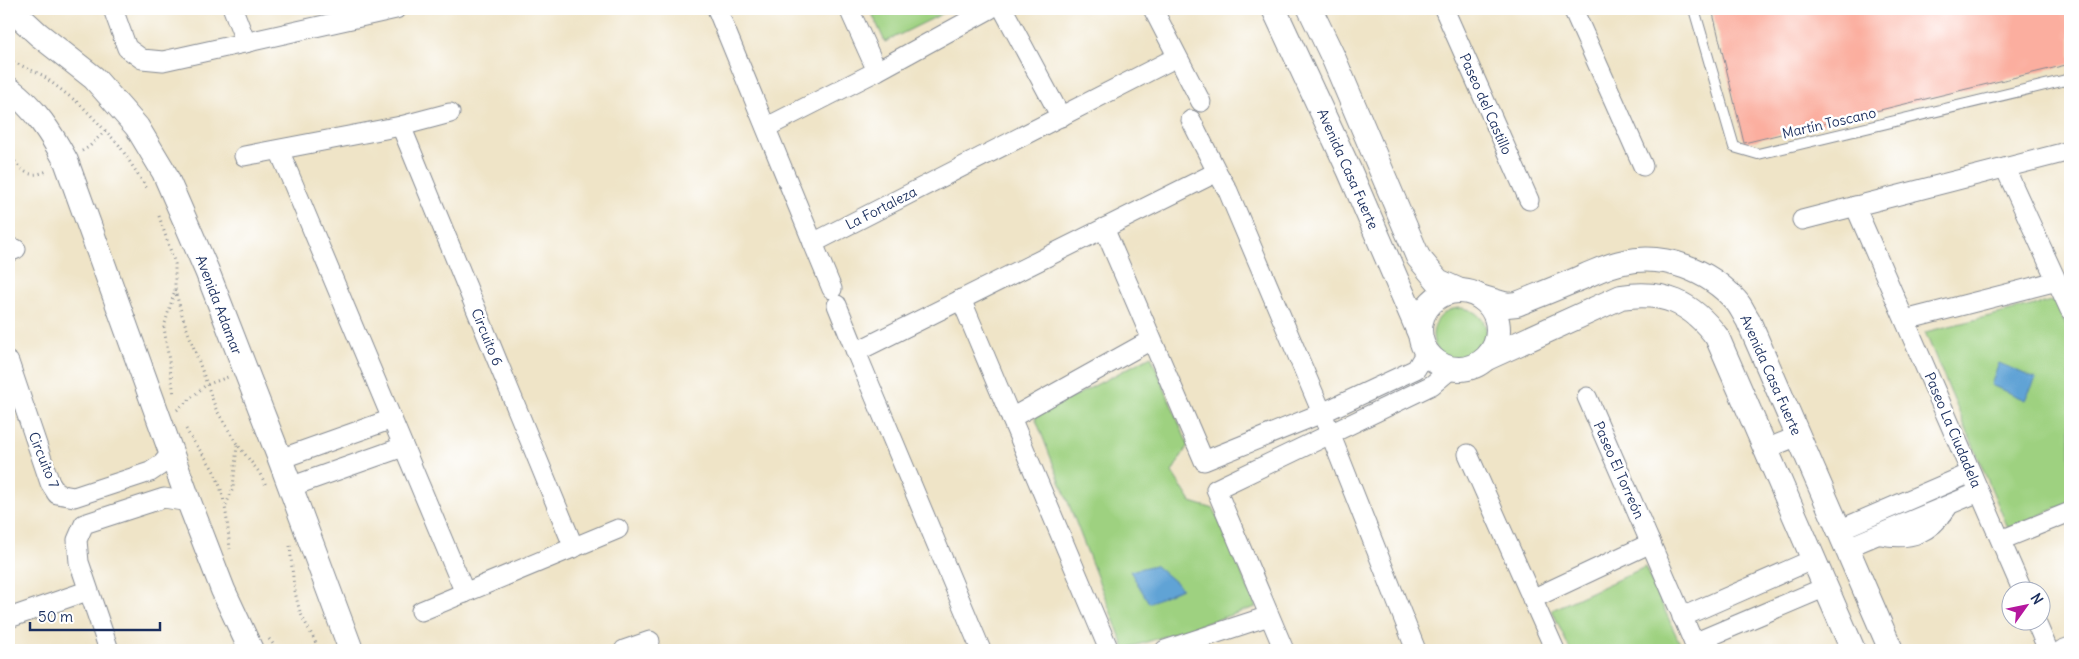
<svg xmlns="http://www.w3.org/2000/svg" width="2079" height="659" viewBox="0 0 2079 659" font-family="Delius,sans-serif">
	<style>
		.green { fill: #9ed180; stroke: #5c806f }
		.water { fill: #61a3d5; stroke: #3e699a }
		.building { fill: #fbae9f }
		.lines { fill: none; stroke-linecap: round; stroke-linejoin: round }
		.service-casing { stroke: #858a92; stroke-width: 12 }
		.minor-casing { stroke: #858a92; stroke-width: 21 }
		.tertiary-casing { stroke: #858a92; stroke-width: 26 }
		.path { stroke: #858a92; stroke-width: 3; stroke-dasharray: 1 4; stroke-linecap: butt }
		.service { stroke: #fff; stroke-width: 10 }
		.minor { stroke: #fff; stroke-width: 19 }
		.tertiary { stroke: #fff; stroke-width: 24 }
		.labels { text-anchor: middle; stroke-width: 5; stroke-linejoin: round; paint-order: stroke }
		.street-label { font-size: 14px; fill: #1b2f5e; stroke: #fff }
	</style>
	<rect width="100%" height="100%" fill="#fff"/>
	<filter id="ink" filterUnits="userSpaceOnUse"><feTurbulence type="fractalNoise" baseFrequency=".02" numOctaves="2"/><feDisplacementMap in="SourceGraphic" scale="10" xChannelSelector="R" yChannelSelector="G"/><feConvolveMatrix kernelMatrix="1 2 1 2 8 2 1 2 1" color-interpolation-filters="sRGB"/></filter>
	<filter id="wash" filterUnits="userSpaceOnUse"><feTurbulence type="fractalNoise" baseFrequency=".0096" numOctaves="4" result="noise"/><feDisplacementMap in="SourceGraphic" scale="20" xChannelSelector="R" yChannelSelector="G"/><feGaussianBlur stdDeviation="1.12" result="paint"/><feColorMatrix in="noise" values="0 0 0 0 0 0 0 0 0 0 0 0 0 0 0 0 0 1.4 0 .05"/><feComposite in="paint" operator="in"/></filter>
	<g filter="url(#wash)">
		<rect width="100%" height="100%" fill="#efe4c7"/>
		<!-- green -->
		<g class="green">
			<path d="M870 9H952L885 42Z"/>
			<path d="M2055 300 2070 334V503L2008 528 1925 332Z"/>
			<circle cx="1460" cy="335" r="27"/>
			<path d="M1151 356 1188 445 1172 472 1191 502 1214 509 1256 607 1125 649 1035 417Z"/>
			<path d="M1645 567 1683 650H1570L1552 610Z"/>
		</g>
		<!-- water -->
		<g class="water">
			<path d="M1999 363 2036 379 2025 400 1991 385Z"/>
			<path d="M1155 565 1182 588 1149 603 1130 571Z"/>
		</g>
		<g id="blocks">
			<!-- building -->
			<path class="building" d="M1712 9H2070V64L1744 143Z"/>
		</g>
	</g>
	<g filter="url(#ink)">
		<use href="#blocks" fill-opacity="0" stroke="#858a92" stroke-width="1"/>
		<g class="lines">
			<defs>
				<path id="service" d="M1694 9 1734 147 1758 154 2070 79"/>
				<g id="minor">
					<path d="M113 9 127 48 142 59 163 61 396 9"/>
					<path d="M233 9 246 43"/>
					<path d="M717 9 813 243 1177 57"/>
					<path d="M849 9 877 71"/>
					<path d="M1003 9 1061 117"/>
					<path d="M1153 9 1201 102"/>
					<path d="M1444 9 1529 200"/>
					<path d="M1573 9 1643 166"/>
					<path d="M1191 120 1217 172"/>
					<path d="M401 126 574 548"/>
					<path d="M767 127 877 71 990 9"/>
					<path d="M279 150 465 593"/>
					<path d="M244 156 401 126 450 113"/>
					<path d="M2005 168 2070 310"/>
					<path d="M1855 206 2023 592"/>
					<path d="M1802 220 2070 151"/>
					<path d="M1104 228 1204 461 1322 413 1416 369 1426 352"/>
					<path d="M813 243 832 289"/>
					<path d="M9 252 16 249"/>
					<path d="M961 299 1109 650"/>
					<path d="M837 305 856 352"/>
					<path d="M1905 320 2057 281"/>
					<path d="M9 362 50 483 57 494 74 497 150 472 162 464 172 452"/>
					<path d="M1587 397 1697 650"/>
					<path d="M1011 418 1151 340"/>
					<path d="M1766 449 1798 436"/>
					<path d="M1468 454 1555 650"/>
					<path d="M280 459 392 419"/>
					<path d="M290 487 403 447"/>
					<path d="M1839 530 1971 473"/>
					<path d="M1881 535C1911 541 1930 533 1947 508"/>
					<path d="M2001 540 2070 512"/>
					<path d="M1846 548 1979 492"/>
					<path d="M1532 599 1651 543"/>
					<path d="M421 611 618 529"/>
					<path d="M1682 617 1814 559"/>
					<path d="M9 618 87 591"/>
					<path d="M2036 622 2048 650"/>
					<path d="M1694 643 1826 587"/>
					<path d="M109 650 79 562 77 540 84 524 164 498 189 502"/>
					<path d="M624 650 650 641"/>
					<path d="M981 650 856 352 1217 172 1228 191 1322 413 1416 650"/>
					<path d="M1165 650 1269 616"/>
					<path d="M1284 650 1216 489 1432 385 1451 369"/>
					<path d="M2062 650 2070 647"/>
				</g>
				<g id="tertiary">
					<path d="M11 9 38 34 94 78 137 127 164 172 207 271 280 459 351 650"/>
					<path d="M1274 9 1350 172 1419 332"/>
					<path d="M1310 9 1333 57 1418 257 1438 281 1458 290"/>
					<path d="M9 89C35 108 51 133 66 161L189 502 223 590 251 650"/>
					<circle cx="1459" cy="330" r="39"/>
					<path d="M1480 297 1507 305 1517 304C1539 295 1562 286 1585 276 1597 271 1611 264 1624 262 1664 253 1709 270 1736 301 1741 306 1744 314 1748 320L1891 650"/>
					<path d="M1487 358 1621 297C1664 290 1692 303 1717 337L1853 650"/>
				</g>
			</defs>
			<!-- service casing -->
			<use href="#service" class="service-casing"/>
			<!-- minor casing -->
			<use href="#minor" class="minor-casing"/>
			<!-- tertiary casing -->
			<use href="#tertiary" class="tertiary-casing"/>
			<!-- path -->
			<g class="path">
				<path d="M9 60 42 75 82 106 119 145 148 190"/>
				<path d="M82 151 89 147 106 130"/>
				<path d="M9 153C20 169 27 181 49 170"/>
				<path d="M159 216 175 264V290L164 327 174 395"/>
				<path d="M175 290 183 318 216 409 237 444 259 472 266 485"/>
				<path d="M177 410 206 385 228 377"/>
				<path d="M186 429C193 443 204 454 212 468 226 493 227 522 230 549"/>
				<path d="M226 505 233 488 237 445"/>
				<path d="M290 546C292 566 293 588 299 608 303 622 314 635 318 650"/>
				<path d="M269 639 278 650"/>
			</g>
			<!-- service -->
			<use href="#service" class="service"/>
			<!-- minor -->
			<use href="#minor" class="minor"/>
			<!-- tertiary -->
			<use href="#tertiary" class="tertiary"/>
		</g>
	</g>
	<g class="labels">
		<!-- street labels -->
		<g class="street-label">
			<text transform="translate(1486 104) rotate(66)" y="5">Paseo del Castillo</text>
			<text transform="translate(1829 123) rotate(-13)" y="5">Martín Toscano</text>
			<text transform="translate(1348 169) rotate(66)" y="5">Avenida Casa Fuerte</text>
			<text transform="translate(881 208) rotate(-27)" y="5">La Fortaleza</text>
			<text transform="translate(219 305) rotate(69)" y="5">Avenida Adamar</text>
			<text transform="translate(487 337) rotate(68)" y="5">Circuito 6</text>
			<text transform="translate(1771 375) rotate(66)" y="5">Avenida Casa Fuerte</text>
			<text transform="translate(1953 430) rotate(67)" y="5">Paseo La Ciudadela</text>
			<text transform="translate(44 460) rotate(68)" y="5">Circuito 7</text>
			<text transform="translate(1619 470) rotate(66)" y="5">Paseo El Torreón</text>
		</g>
	</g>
	<!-- margin -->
	<rect width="2079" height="659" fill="none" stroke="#fff" stroke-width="30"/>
	<!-- north arrow -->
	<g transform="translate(2026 606) rotate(57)"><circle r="24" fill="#ffffff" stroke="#a4acbf"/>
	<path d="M0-4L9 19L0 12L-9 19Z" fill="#b5179e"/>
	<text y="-8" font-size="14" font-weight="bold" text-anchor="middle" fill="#1b2f5e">N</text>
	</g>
	<!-- scale -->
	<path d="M30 622v8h130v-8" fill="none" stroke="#1b2f5e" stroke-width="2.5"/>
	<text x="38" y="622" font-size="15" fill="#1b2f5e" stroke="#ffffff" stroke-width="4" paint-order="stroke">50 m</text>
</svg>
